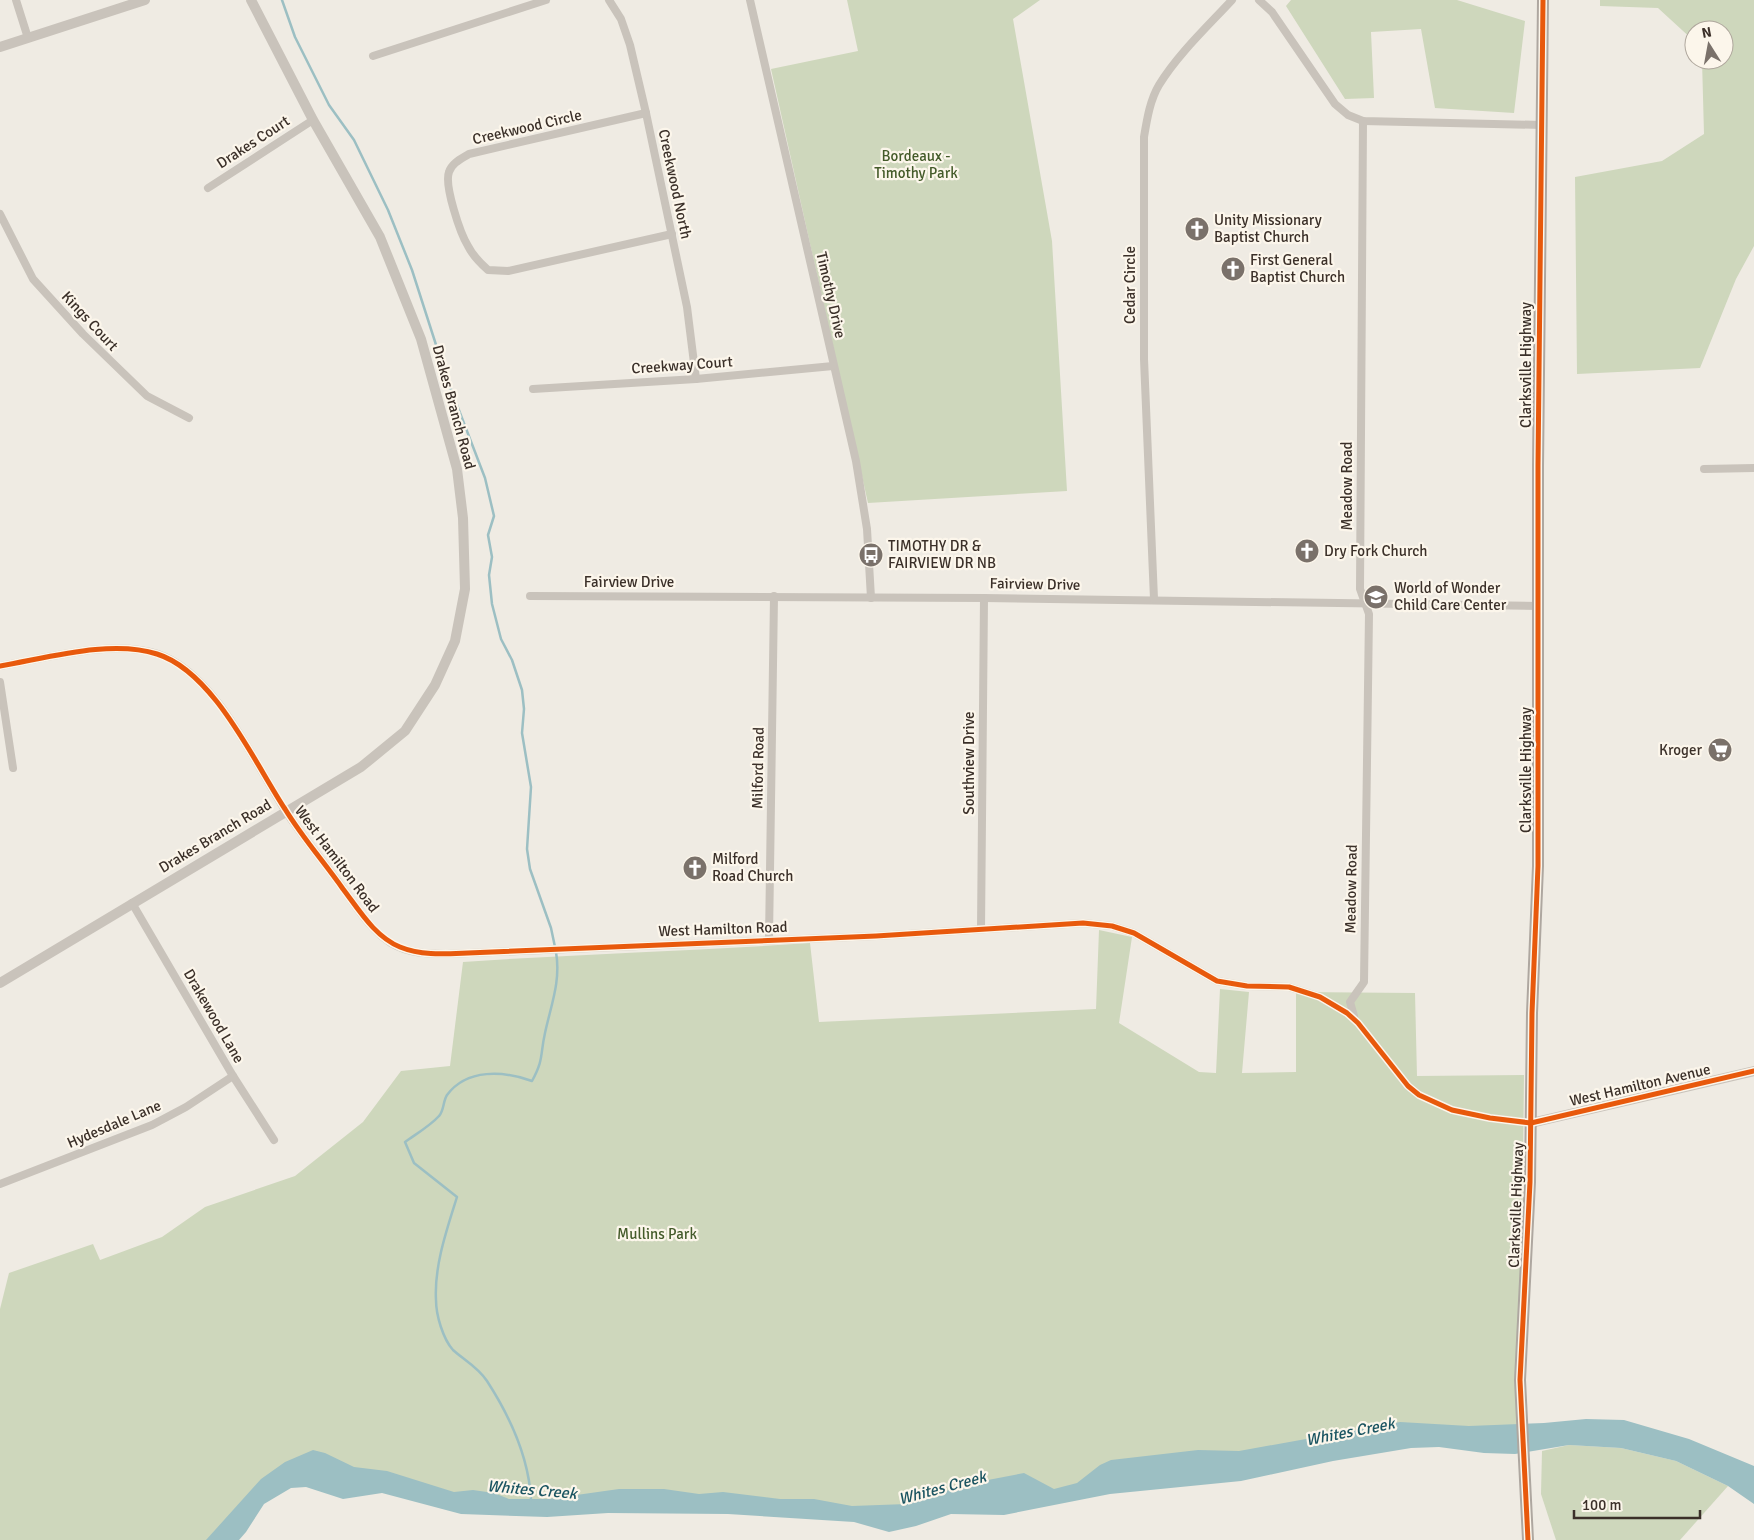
<svg xmlns="http://www.w3.org/2000/svg" width="1754" height="1540" viewBox="0 0 1754 1540" font-family="Signika,sans-serif">
	<style>
		.green { fill: #ced7bc }
		.water { fill: #9cbfc3 }
		.lines { fill: none; stroke-linecap: round; stroke-linejoin: round }
		.stream { stroke: #9cbfc3; stroke-width: 2.5 }
		.minor { stroke: #c9c3bb; stroke-width: 8 }
		.tertiary { stroke: #c9c3bb; stroke-width: 10 }
		.primary { stroke: #aea7a0; stroke-width: 12 }
		.cycleway-casing { stroke: #fcf6eb; stroke-width: 8 }
		.cycleway { stroke: #e8590c; stroke-width: 5 }
		.labels { text-anchor: middle; stroke-width: 4.5; stroke-linejoin: round; paint-order: stroke }
		.street-label { font-size: 15px; fill: #3b3029; stroke: #fcf6eb }
		.park-label { font-size: 15px; fill: #445b2a; stroke: #fcf6eb }
		.poi-label { font-size: 15px; fill: #3b3029; stroke: #fcf6eb; text-anchor: start }
		.water-label { font-size: 16px; font-style: italic; fill: #1a5461; stroke: #fcf6eb }
	</style>
	<rect width="100%" height="100%" fill="#efebe3"/>
	<!-- green -->
	<g class="green">
		<path d="M847 0H1040L1013 19 1052 241 1067 491 868 503 771 69 858 51Z"/>
		<path d="M1291 0H1457L1525 21 1514 113 1435 108 1421 29 1371 32 1374 98 1345 99 1286 6Z"/>
		<path d="M1600 0H1754V246L1736 279 1700 368 1577 374 1575 177 1662 161 1704 134 1702 60H1724V30H1694V41L1658 8 1600 6Z"/>
		<path d="M1099 930 1132 937 1119 1023 1199 1072 1216 1073 1220 989 1249 992 1242 1073 1296 1072V992L1415 993 1417 1076 1524 1075 1520 1430 1054 1493 885 1513 518 1503 304 1468 213 1540H0V1309L9 1273 93 1244 100 1260 162 1237 205 1207 295 1176 363 1122 401 1071 450 1066 463 962C578 954 694 951 810 943L819 1022 1096 1009Z"/>
		<path d="M1569 1445 1621 1448 1676 1461 1728 1486 1680 1540H1556L1541 1494 1542 1451Z"/>
	</g>
	<!-- water -->
	<path class="water" d="M1586 1419 1624 1420 1689 1439 1754 1466V1504L1728 1486 1676 1461 1621 1448 1569 1445 1515 1454 1484 1453 1439 1447 1411 1448 1333 1461 1241 1481 1110 1494 1004 1515 951 1514 916 1526 889 1532 854 1522 728 1514 608 1513 547 1517 461 1514 382 1493 343 1499 306 1487 291 1488 264 1504 246 1532 239 1540H206L261 1479 285 1462 313 1450 325 1453 354 1467 387 1471 454 1492 473 1490 494 1493 509 1499H548L619 1489H664L699 1494 723 1492 780 1499H814L852 1506 907 1504 967 1484 1024 1473 1054 1489 1077 1483 1100 1465 1111 1460 1198 1450 1239 1451 1400 1422 1469 1426 1544 1423Z"/>
	<g class="lines">
		<!-- stream -->
		<g class="stream">
			<path d="M282 0 295 37 329 105 354 140 388 210 412 270 447 379 485 478 494 516 488 535 492 557 489 575 492 604 501 639 512 660 522 690 524 709 522 733 531 787 527 849 530 869 551 928 555 947"/>
			<path d="M531 1500C529 1458 509 1415 487 1381 478 1367 464 1360 453 1350 443 1339 436 1315 436 1300 434 1266 447 1229 457 1197L414 1163 405 1142C416 1134 430 1126 439 1116 444 1111 443 1101 447 1095 467 1068 504 1071 532 1081 544 1059 540 1055 545 1033 551 1005 561 981 556 952"/>
		</g>
		<!-- minor -->
		<g class="minor">
			<path d="M16 0 28 38"/>
			<path d="M609 0 621 19 630 45 646 113 687 307 696 379"/>
			<path d="M750 0 856 461 867 529 871 598"/>
			<path d="M1259 0 1272 12 1335 104 1348 115 1363 121 1542 125"/>
			<path d="M373 56 546 0"/>
			<path d="M646 113 469 154C461 159 452 163 449 172 444 185 460 233 468 246 473 256 480 263 488 270L508 271 672 234"/>
			<path d="M208 188 313 120"/>
			<path d="M0 214 33 279 83 334 147 396 189 418"/>
			<path d="M533 389 696 379 833 366"/>
			<path d="M1704 469 1754 468"/>
			<path d="M530 596 984 598 1539 606"/>
			<path d="M1154 599 1144 359V137C1147 119 1150 100 1159 85 1178 54 1208 26 1232 0"/>
			<path d="M0 666C47 658 112 639 158 654 215 673 254 762 285 810 302 836 323 861 341 886 356 906 370 930 391 943 408 953 427 954 446 954L876 936 1083 923 1112 926 1134 933 1217 981 1247 986 1289 987 1320 997 1347 1013 1358 1023 1408 1086 1419 1095 1452 1110 1490 1118 1531 1123"/>
			<path d="M0 682 13 768"/>
			<path d="M132 903 233 1076 274 1140"/>
			<path d="M981 929 984 598"/>
			<path d="M769 939 774 596"/>
			<path d="M1354 1016 1350 1002 1364 982 1369 614 1360 589 1363 121"/>
			<path d="M0 1184 152 1125 186 1107 233 1076"/>
		</g>
		<!-- tertiary -->
		<g class="tertiary">
			<path d="M0 47 145 0"/>
			<path d="M0 983 361 767 405 731 435 685 455 641 465 589 463 518 457 469 421 339 380 237 313 120 251 0"/>
			<path d="M1531 1123 1754 1071"/>
		</g>
		<!-- primary -->
		<path class="primary" d="M1528 1540 1520 1380 1530 1182 1532 1013 1538 866V466L1543 0"/>
		<defs>
			<g id="cycleway">
				<path d="M0 666C47 658 111 639 157 654 214 672 254 762 285 809 302 837 324 862 343 889 359 910 375 937 400 947 422 956 445 954 468 953L876 936 1083 923 1112 926 1134 933 1217 981 1247 986 1289 987 1320 997 1347 1013 1358 1023 1408 1086 1419 1095 1452 1110 1490 1118 1531 1123 1754 1071"/>
				<path d="M1528 1540 1520 1380 1530 1182 1532 1013 1538 866V466L1543 0"/>
			</g>
		</defs>
		<!-- cycleway casing -->
		<use href="#cycleway" class="cycleway-casing"/>
		<!-- cycleway -->
		<use href="#cycleway" class="cycleway"/>
	</g>
	<!-- icons -->
	<defs>
		<symbol id="church-disc" viewBox="-11 -11 22 22"><circle r="9.5" fill="#7a716a" stroke="#fcf6eb"/><path d="M-1.2-6h2.4v3.5h3.3v2.4h-3.3V6h-2.4V-.1h-3.3v-2.4h3.3Z" fill="#fff"/></symbol>
		<symbol id="bus-disc" viewBox="-11 -11 22 22"><circle r="9.5" fill="#7a716a" stroke="#fcf6eb"/><path d="M-5-6H5V4H4V6H2V4H-2V6H-4V4H-5ZM-3.5-4V0h7V-4ZM-3.5 1.2v1.5H-2V1.2ZM2 1.2v1.5H3.5V1.2Z" fill="#fff"/></symbol>
		<symbol id="school-disc" viewBox="-11 -11 22 22"><circle r="9.5" fill="#7a716a" stroke="#fcf6eb"/><path d="M0-5L7-2L0 1L-7-2ZM-4 1L0 2.5L4 1V4Q0 6-4 4Z" fill="#fff"/></symbol>
		<symbol id="supermarket-disc" viewBox="-11 -11 22 22"><circle r="9.5" fill="#7a716a" stroke="#fcf6eb"/><path d="M-6-5.5h2.5l.6 2H6L4.5 2H-2.5L-4.4-4H-6ZM-1.5 3.2a1.3 1.3 0 1 0 .1 0ZM3 3.2a1.3 1.3 0 1 0 .1 0Z" fill="#fff"/></symbol>
	</defs>
	<g fill-rule="evenodd">
		<use href="#church-disc" x="1183" y="215" width="28" height="28"/>
		<use href="#church-disc" x="1219" y="255" width="28" height="28"/>
		<use href="#church-disc" x="1293" y="537" width="28" height="28"/>
		<use href="#bus-disc" x="857" y="541" width="28" height="28"/>
		<use href="#school-disc" x="1362" y="583" width="28" height="28"/>
		<use href="#supermarket-disc" x="1706" y="736" width="28" height="28"/>
		<use href="#church-disc" x="681" y="854" width="28" height="28"/>
	</g>
	<g class="labels">
		<!-- street labels -->
		<g class="street-label">
			<text transform="translate(527 127) rotate(-13)" y="5">Creekwood Circle</text>
			<text transform="translate(253 142) rotate(-33)" y="5">Drakes Court</text>
			<text transform="translate(675 184) rotate(78)" y="5">Creekwood North</text>
			<text transform="translate(1130 285) rotate(-90)" y="5">Cedar Circle</text>
			<text transform="translate(831 295) rotate(77)" y="5">Timothy Drive</text>
			<text transform="translate(90 321) rotate(47)" y="5">Kings Court</text>
			<text transform="translate(682 365) rotate(-4)" y="5">Creekway Court</text>
			<text transform="translate(1526 365) rotate(-90)" y="5">Clarksville Highway</text>
			<text transform="translate(454 407) rotate(75)" y="5">Drakes Branch Road</text>
			<text transform="translate(1347 486) rotate(-90)" y="5">Meadow Road</text>
			<text x="629" y="587">Fairview Drive</text>
			<text transform="translate(1035 584) rotate(1)" y="5">Fairview Drive</text>
			<text transform="translate(969 763) rotate(-90)" y="5">Southview Drive</text>
			<text transform="translate(758 768) rotate(-89)" y="5">Milford Road</text>
			<text transform="translate(1526 770) rotate(-90)" y="5">Clarksville Highway</text>
			<text transform="translate(215 836) rotate(-31)" y="5">Drakes Branch Road</text>
			<text transform="translate(337 859) rotate(53)" y="5">West Hamilton Road</text>
			<text transform="translate(1351 889) rotate(-89)" y="5">Meadow Road</text>
			<text transform="translate(723 929) rotate(-2)" y="5">West Hamilton Road</text>
			<text transform="translate(214 1016) rotate(60)" y="5">Drakewood Lane</text>
			<text transform="translate(1640 1085) rotate(-13)" y="5">West Hamilton Avenue</text>
			<text transform="translate(114 1124) rotate(-23)" y="5">Hydesdale Lane</text>
			<text transform="translate(1516 1205) rotate(-88)" y="5">Clarksville Highway</text>
		</g>
		<!-- park labels -->
		<g class="park-label">
			<text x="916" y="161">Bordeaux -<tspan x="916" dy="17">Timothy Park</tspan></text>
			<text x="657" y="1239">Mullins Park</text>
		</g>
		<!-- poi labels -->
		<g class="poi-label">
			<text x="1214" y="225">Unity Missionary<tspan x="1214" dy="17">Baptist Church</tspan></text>
			<text x="1250" y="265">First General<tspan x="1250" dy="17">Baptist Church</tspan></text>
			<text x="888" y="551">TIMOTHY DR &amp;<tspan x="888" dy="17">FAIRVIEW DR NB</tspan></text>
			<text x="1324" y="556">Dry Fork Church</text>
			<text x="1394" y="593">World of Wonder<tspan x="1394" dy="17">Child Care Center</tspan></text>
			<text x="1702" y="755" text-anchor="end">Kroger</text>
			<text x="712" y="864">Milford<tspan x="712" dy="17">Road Church</tspan></text>
		</g>
		<!-- water labels -->
		<g class="water-label">
			<text transform="translate(1350 1431) rotate(-11)" y="6">Whites Creek</text>
			<text transform="translate(942 1487) rotate(-15)" y="6">Whites Creek</text>
			<text transform="translate(532 1489) rotate(5)" y="6">Whites Creek</text>
		</g>
	</g>
	<!-- north arrow -->
	<g transform="translate(1709 45) rotate(349)"><circle r="24" fill="#fcf6eb" stroke="#afa79d"/>
	<path d="M0-4L9 19L0 12L-9 19Z" fill="#7a716a"/>
	<text y="-8" font-size="14" font-weight="bold" text-anchor="middle" fill="#3b3029">N</text>
	</g>
	<!-- scale -->
	<path d="M1574 1510v8h126v-8" fill="none" stroke="#3b3029" stroke-width="2.5"/>
	<text x="1582" y="1510" font-size="15" fill="#3b3029" stroke="#fcf6eb" stroke-width="4" paint-order="stroke">100 m</text>
</svg>
